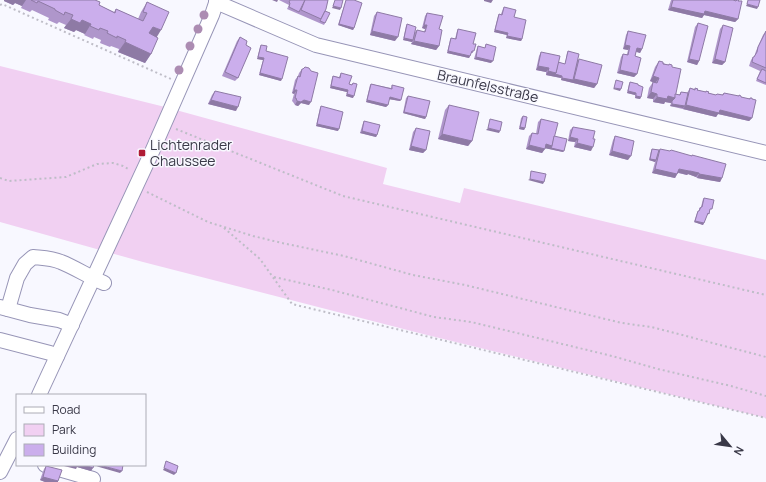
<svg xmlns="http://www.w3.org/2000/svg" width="766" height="482" viewBox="0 0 766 482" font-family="Manrope,sans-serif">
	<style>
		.green { fill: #f1d0f2 }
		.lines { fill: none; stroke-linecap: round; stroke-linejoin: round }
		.minor-casing { stroke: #9795b7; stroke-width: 16 }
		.path { stroke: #bebdc7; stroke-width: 2; stroke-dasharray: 2 3; stroke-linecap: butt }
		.minor { stroke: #fff; stroke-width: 14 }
		.tree { fill: #ac8cb2 }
		.wall { fill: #af96cb }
		.shaded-wall { fill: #8e7aa5 }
		.building { fill: #cbaeec; stroke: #8e7aa5 }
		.poi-dot { fill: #af1b34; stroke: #f8f8ff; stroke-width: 1.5 }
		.labels { text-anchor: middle; stroke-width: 3; stroke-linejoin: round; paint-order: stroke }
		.street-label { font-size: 14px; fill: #3a3948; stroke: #f8f8ff }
		.poi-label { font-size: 14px; fill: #3a3948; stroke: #f8f8ff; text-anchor: start }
	</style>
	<rect width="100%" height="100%" fill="#f8f8ff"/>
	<!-- green -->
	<path class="green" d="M0 66 165 107 387 168 383 184 460 203 464 188 766 260V418L423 334 143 262 0 222Z"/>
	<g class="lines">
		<defs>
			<g id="minor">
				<path d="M216 2 316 45 766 153"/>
				<path d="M0 307 30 315 59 320 72 325"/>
				<path d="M8 309 17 278 25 264 33 257C43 258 52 258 61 262 76 268 89 277 104 283"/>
				<path d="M0 340 50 353 57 356"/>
				<path d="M39 395 151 154 212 15 217 0"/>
				<path d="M45 465 93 479"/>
				<path d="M0 472 17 439"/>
			</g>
		</defs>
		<!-- minor casing -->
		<use href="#minor" class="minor-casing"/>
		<!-- path -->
		<g class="path">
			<path d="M0 5 2 4 171 79"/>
			<path d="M176 129 343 196 766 295"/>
			<path d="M0 178 9 181 66 177 97 164 113 163 123 166 130 170"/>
			<path d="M147 192 208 222 253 236 282 243 344 256 413 275 465 285 622 323 651 327 667 331 766 357"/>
			<path d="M224 228 260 259 292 304 766 418"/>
			<path d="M274 277 332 290 434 317 471 322 517 333 612 356 658 369 731 386 766 396"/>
		</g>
		<!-- minor -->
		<use href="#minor" class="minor"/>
	</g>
	<!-- trees -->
	<g class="tree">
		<circle cx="204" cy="15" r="4.5"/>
		<circle cx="198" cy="29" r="4.5"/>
		<circle cx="190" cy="46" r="4.5"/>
		<circle cx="179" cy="70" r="4.5"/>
	</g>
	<!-- wall -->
	<g class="wall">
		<path d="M4 0H95L99 5 114 12 116 9 138 19 141 12 147 2 157 37 151 54 145 63 118 52 119 49 111 46 110 47 100 43 101 40 94 37 93 39 84 35 85 34 76 30 74 32 64 28 66 25 59 22 57 24 48 20 49 18 32 10 30 12 21 8 22 6 15 3 13 5 4 1Z"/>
		<path d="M279 0H328L325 11V23L324 25 287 9 289 5Z"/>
		<path d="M346 0H354V28L353 30 338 25Z"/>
		<path d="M671 0H733L735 1V0H739L738 19 735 22 704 15 702 18 668 10Z"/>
		<path d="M504 7 514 17 522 39 521 41 506 38 507 35 494 32 498 16 499 14H501L503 9Z"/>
		<path d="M377 12 395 41 370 35 374 16Z"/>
		<path d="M427 13 439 29V46L436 50 411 44 412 42 403 40 406 26 407 24 415 32 417 30 424 32 425 29 422 28 425 16Z"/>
		<path d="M698 23 699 61 697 65 687 62 695 27Z"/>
		<path d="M723 25 725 62 722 65 712 63 720 29Z"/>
		<path d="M458 29 473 44V53H471L470 56 469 58 447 53 450 40 451 38 455 39 457 31Z"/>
		<path d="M628 31 642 49 640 53 636 52 635 56 637 74 634 77 617 73 621 57 623 54H627L628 50 623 49 626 35Z"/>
		<path d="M766 31V85L756 81 760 71 749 66 751 60 753 57H754L756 51 763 35Z"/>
		<path d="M240 37 246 45 238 78 235 81 222 76 237 41Z"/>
		<path d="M486 44 491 63 474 59 477 48 478 46 485 48Z"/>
		<path d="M261 45 266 51 281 81 259 75 263 60 257 59 260 47Z"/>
		<path d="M568 51 578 61 579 59 597 84 594 88 561 80V78L546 75V72L536 70 539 56 541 52 558 62 565 64 567 53Z"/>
		<path d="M659 61 672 67 675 94 679 95 681 92 687 93 690 88 695 89V88L697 90 706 92V91L708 93 716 95 717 94 722 95 724 93 749 99 750 98 752 118 749 121 718 114 716 117 670 106 671 103 665 102 664 104 653 102V99L647 98 649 88 653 82 655 83 650 81 655 67Z"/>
		<path d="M302 69 309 105 301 103 298 106 295 105 293 102 292 101 294 94 292 93 295 80 298 76 299 73Z"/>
		<path d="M341 73 349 84 351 85 353 83V98L346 96 347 92 330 88 332 78 333 76 339 77Z"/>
		<path d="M630 82 638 85 641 97 640 99 635 98V95L627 93 629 84Z"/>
		<path d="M371 84 391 88 392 85 400 101 389 99 388 105 386 107 366 102 370 85Z"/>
		<path d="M215 91 236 111 208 104 212 95Z"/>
		<path d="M408 96 426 117 425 119 403 113 406 98Z"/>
		<path d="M449 105 472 141 468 146 438 139 445 110Z"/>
		<path d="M321 106 338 131 316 126 320 108Z"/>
		<path d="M523 116 525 128 524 130 519 129 521 118Z"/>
		<path d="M541 119 554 136 563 152 545 148 542 153 526 149 529 136 532 133 536 134 538 122Z"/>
		<path d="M364 121 377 135 376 137 360 133 363 123Z"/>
		<path d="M573 127 591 151 574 147 575 142 568 141 570 130Z"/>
		<path d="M416 128 426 150 423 153 409 150 413 132Z"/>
		<path d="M615 136 628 160 609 155 613 140Z"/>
		<path d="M652 149 659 150 660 149 722 178 720 182 697 178 696 177 688 174 687 175 678 173 675 178 652 173 655 162 649 160 651 151Z"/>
		<path d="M704 198 710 211 708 215H707L703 225 694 222 697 213 699 211V208L701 207 703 199Z"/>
		<path d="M46 466 58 481V482H45L40 480 44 469Z"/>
	</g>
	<!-- shaded-wall -->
	<g class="shaded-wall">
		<path d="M4 0H26L22 6 15 3 13 5 4 1Z"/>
		<path d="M272 0H278L277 2Z"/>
		<path d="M484 0H493L491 3 484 1Z"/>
		<path d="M747 4 758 7 757 9 746 6Z"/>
		<path d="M333 6 341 8 340 10 332 8Z"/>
		<path d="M671 7 705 11 738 19 735 22 704 15 702 18 668 10Z"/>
		<path d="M71 19 82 20 91 24 85 34 76 30 74 32 64 28Z"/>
		<path d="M339 24 354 28 353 30 338 25Z"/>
		<path d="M424 25H427L425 29 422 28Z"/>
		<path d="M153 27 161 30 155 40 146 36Z"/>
		<path d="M495 30 508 33 507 35 494 32Z"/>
		<path d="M372 31 398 37 395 41 370 35Z"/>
		<path d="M507 36 522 39 521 41 506 38Z"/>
		<path d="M404 38 413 40 412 42 403 40Z"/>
		<path d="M414 41 439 46 436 50 411 44Z"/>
		<path d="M125 42 151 54 145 63 118 52Z"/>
		<path d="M625 45 630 46 628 50 623 49Z"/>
		<path d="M637 48 642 49 640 53 635 51Z"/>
		<path d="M448 51 470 56 469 58 447 53Z"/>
		<path d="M258 57 264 58 263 60 257 59Z"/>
		<path d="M476 57 493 61 491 63 474 59Z"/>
		<path d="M689 59 699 61 697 65 687 62Z"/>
		<path d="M715 59 725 62 722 65 712 63Z"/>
		<path d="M538 66 549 68 546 72 536 70Z"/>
		<path d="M620 70 637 74 634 77 617 73Z"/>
		<path d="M548 71 556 73 562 76 561 78 546 75Z"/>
		<path d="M260 73 282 79 281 81 259 75Z"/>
		<path d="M653 76 659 78 655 83 650 81Z"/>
		<path d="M562 78 573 80 574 79 597 84 594 88 561 80Z"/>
		<path d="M331 86 348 90 347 92 330 88Z"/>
		<path d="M614 88 621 89 620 91 613 89Z"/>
		<path d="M294 90H297L294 94 292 93Z"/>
		<path d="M628 91 636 93 635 95 627 93Z"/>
		<path d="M651 92 657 94 653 99 647 98Z"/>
		<path d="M347 94 354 96 353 98 346 96Z"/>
		<path d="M636 96 641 97 640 99 635 98Z"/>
		<path d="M668 96 675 98 671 103 665 102 664 104 653 102 657 97Z"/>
		<path d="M390 97 401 100 400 101 388 99Z"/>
		<path d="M211 100 238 107 236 111 208 104Z"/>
		<path d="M304 100 311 102 309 105 301 103 298 106 295 105 297 101Z"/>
		<path d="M367 100 388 105 386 107 366 102Z"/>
		<path d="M672 104 685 106 683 108 670 106Z"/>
		<path d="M686 105 720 110 752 118 749 121 718 114 716 117 683 109Z"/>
		<path d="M404 112 426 117 425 119 403 113Z"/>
		<path d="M317 124 339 129 338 131 316 126Z"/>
		<path d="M520 127 525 128 524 130 519 129Z"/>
		<path d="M488 128 500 131 499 133 486 130Z"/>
		<path d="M362 131 377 135 376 137 360 133Z"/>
		<path d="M442 134 472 141 468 146 438 139Z"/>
		<path d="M570 137 578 139 575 142 568 141Z"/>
		<path d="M577 143 593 147 591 151 574 147Z"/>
		<path d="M546 144 552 146 564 151 563 152 544 148Z"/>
		<path d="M529 145 545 149 542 153 526 149Z"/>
		<path d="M411 146 426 150 423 153 409 150Z"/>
		<path d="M612 151 631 156 628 160 609 155Z"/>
		<path d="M650 159 656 160 655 162 649 160Z"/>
		<path d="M655 169 677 174 675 178 652 173Z"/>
		<path d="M679 169 690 171 699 173 696 177 688 174 687 175 676 172Z"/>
		<path d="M699 174 722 178 720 182 697 178Z"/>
		<path d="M530 179 544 182 543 184 528 180Z"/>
		<path d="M695 221 704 223 703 225 694 222Z"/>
		<path d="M60 465H85L93 468 91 471 77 467 76 469Z"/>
		<path d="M94 465H99L122 471 120 473 99 467Z"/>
		<path d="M164 468 176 473 174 475 163 470Z"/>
		<path d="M43 477 58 481V482H45L40 480Z"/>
	</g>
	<!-- building -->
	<g class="building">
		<path d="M31 0H95L100 2 99 5 115 13 116 9 143 21 147 13 143 12 147 2 169 12 161 30 153 27 149 33 158 38 151 54 125 42 126 40 117 36V38L107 33 108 31 100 28 99 30 90 26 91 24 82 20 80 23 71 19 73 15 65 12 64 15 55 10V9L38 1 37 3Z"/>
		<path d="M290 0H305L299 12 289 7 290 3 289 2Z"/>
		<path d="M305 0H328L326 9 321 19 301 10Z"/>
		<path d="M335 0H343L341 8 333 6Z"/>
		<path d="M346 0H354L362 3 354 28 339 24Z"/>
		<path d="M673 0H733L736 1 737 0H739L738 1H742L738 19 705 11 704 14 671 7Z"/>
		<path d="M748 0H760L758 7 747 4Z"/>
		<path d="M504 7 516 10 514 17 526 20 522 39 507 36 508 33 495 30 499 14 502 15Z"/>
		<path d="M325 11 330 13 325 23 320 21Z"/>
		<path d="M377 12 402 18 398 37 372 31Z"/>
		<path d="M427 13 443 16 439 29 442 30 439 46 414 41 417 30 425 32 427 25H424Z"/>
		<path d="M698 23 708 26 699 61 689 59Z"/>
		<path d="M407 24 416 27 413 40 404 38Z"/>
		<path d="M723 25 733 28 725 62 715 59Z"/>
		<path d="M458 29 476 33 473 44H476L474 51H472L470 56 448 51 451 38 456 39Z"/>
		<path d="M628 31 646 35 642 49 637 48 635 56 641 58 637 74 620 70 623 54 628 55 630 46 625 45Z"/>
		<path d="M766 31V68L752 62 753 57H754L757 52 758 47Z"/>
		<path d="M240 37 247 41 246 45 251 48 238 78 225 72Z"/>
		<path d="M486 44 496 47 493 61 476 57 478 46 485 48Z"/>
		<path d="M261 45 267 46 266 51 288 57 282 79 260 73 264 58 258 57Z"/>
		<path d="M568 51 579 54 573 80 562 78V76L555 74 556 73 558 62 565 64Z"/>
		<path d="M541 52 560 56 556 73 548 71 549 68 538 66Z"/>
		<path d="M579 59 602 65 597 84 574 79Z"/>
		<path d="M659 61 663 62V64L669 65V64L672 65V67L681 69 675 98 668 96 667 99 657 97V94L651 92 653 82 657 83 659 78 653 76Z"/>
		<path d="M305 67 309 68 311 71 318 73 311 102 304 100 301 102 297 101 296 98H295L297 90H294L298 76 300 77 302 69H303Z"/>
		<path d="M762 69 766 71V83L757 79Z"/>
		<path d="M341 73 352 76 349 84 352 85 353 83 357 84 354 96 347 94 348 90 331 86 333 76 340 78Z"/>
		<path d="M616 80 623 82 621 89 614 88Z"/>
		<path d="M630 82 638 84V85L643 87 641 97 636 96V93L628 91Z"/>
		<path d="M371 84 392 89V85L404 88 401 100 390 97 388 105 367 100Z"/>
		<path d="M690 88 695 90V88L698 89 697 90 706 92V91L709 92 708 93 716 95 717 94 723 95 724 93 739 96V95L741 96V97L750 99V98H752V99L756 100 752 118 720 110 719 113 686 105Z"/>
		<path d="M215 91 241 97 238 107 211 100Z"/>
		<path d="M681 92 688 93 685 106 672 104V101L675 98V94L680 95Z"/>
		<path d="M408 96 430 101 426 117 404 112Z"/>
		<path d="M449 105 479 112 472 141 442 134Z"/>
		<path d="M321 106 343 112 339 129 317 124Z"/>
		<path d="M523 116 527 117 525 128 520 127Z"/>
		<path d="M490 119 502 122 500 131 488 128Z"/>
		<path d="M541 119 558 123 552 146 546 144 545 149 529 145 532 133 538 134Z"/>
		<path d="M364 121 380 125 377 135 362 131Z"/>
		<path d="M573 127 595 131 593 139H595L593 147 577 143 578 139 570 137Z"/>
		<path d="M416 128 430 131 426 150 411 146Z"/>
		<path d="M554 136 567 139 564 151 551 148 552 146Z"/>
		<path d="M615 136 634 141 631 156 612 151Z"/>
		<path d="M652 149 659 150 656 160 650 159Z"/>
		<path d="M660 149 670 151 671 150 692 156V155L726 164 722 178 699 174V173L690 171H689L679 169 677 174 655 169Z"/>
		<path d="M531 171 546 174 544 182 530 179Z"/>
		<path d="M704 198 714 200 712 209H710L709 214 708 213 704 223 695 221 698 211H699L701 207H702Z"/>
		<path d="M166 461 178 466 176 473 164 468Z"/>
		<path d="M85 465H94L93 468Z"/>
		<path d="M99 465H123L122 471Z"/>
		<path d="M46 466 62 470 58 481 43 477Z"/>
	</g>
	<!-- markers -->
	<rect class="poi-dot" x="138" y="149" width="8" height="8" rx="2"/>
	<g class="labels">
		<!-- street labels -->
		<g class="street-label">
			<text transform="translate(488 86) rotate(13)" y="5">Braunfelsstraße</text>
		</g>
		<!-- poi labels -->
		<g class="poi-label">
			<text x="150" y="150">Lichtenrader<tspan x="150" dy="16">Chaussee</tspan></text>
		</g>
	</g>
	<!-- legend -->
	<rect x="16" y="394" width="130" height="72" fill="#f8f8ff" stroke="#acacb6"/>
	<rect x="24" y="407" width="20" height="6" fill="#ffffff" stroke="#acacb6"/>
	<text x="52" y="414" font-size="12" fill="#3a3948">Road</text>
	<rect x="24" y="424" width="20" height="12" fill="#f1d0f2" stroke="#acacb6"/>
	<text x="52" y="434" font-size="12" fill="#3a3948">Park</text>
	<rect x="24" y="444" width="20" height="12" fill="#cbaeec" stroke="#acacb6"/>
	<text x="52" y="454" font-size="12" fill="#3a3948">Building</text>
	<!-- north arrow -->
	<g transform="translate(730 446) rotate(119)" stroke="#f8f8ff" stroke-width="3" paint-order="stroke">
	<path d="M0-3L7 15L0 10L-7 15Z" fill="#3a3948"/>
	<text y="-6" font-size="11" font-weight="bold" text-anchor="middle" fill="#3a3948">N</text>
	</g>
</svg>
